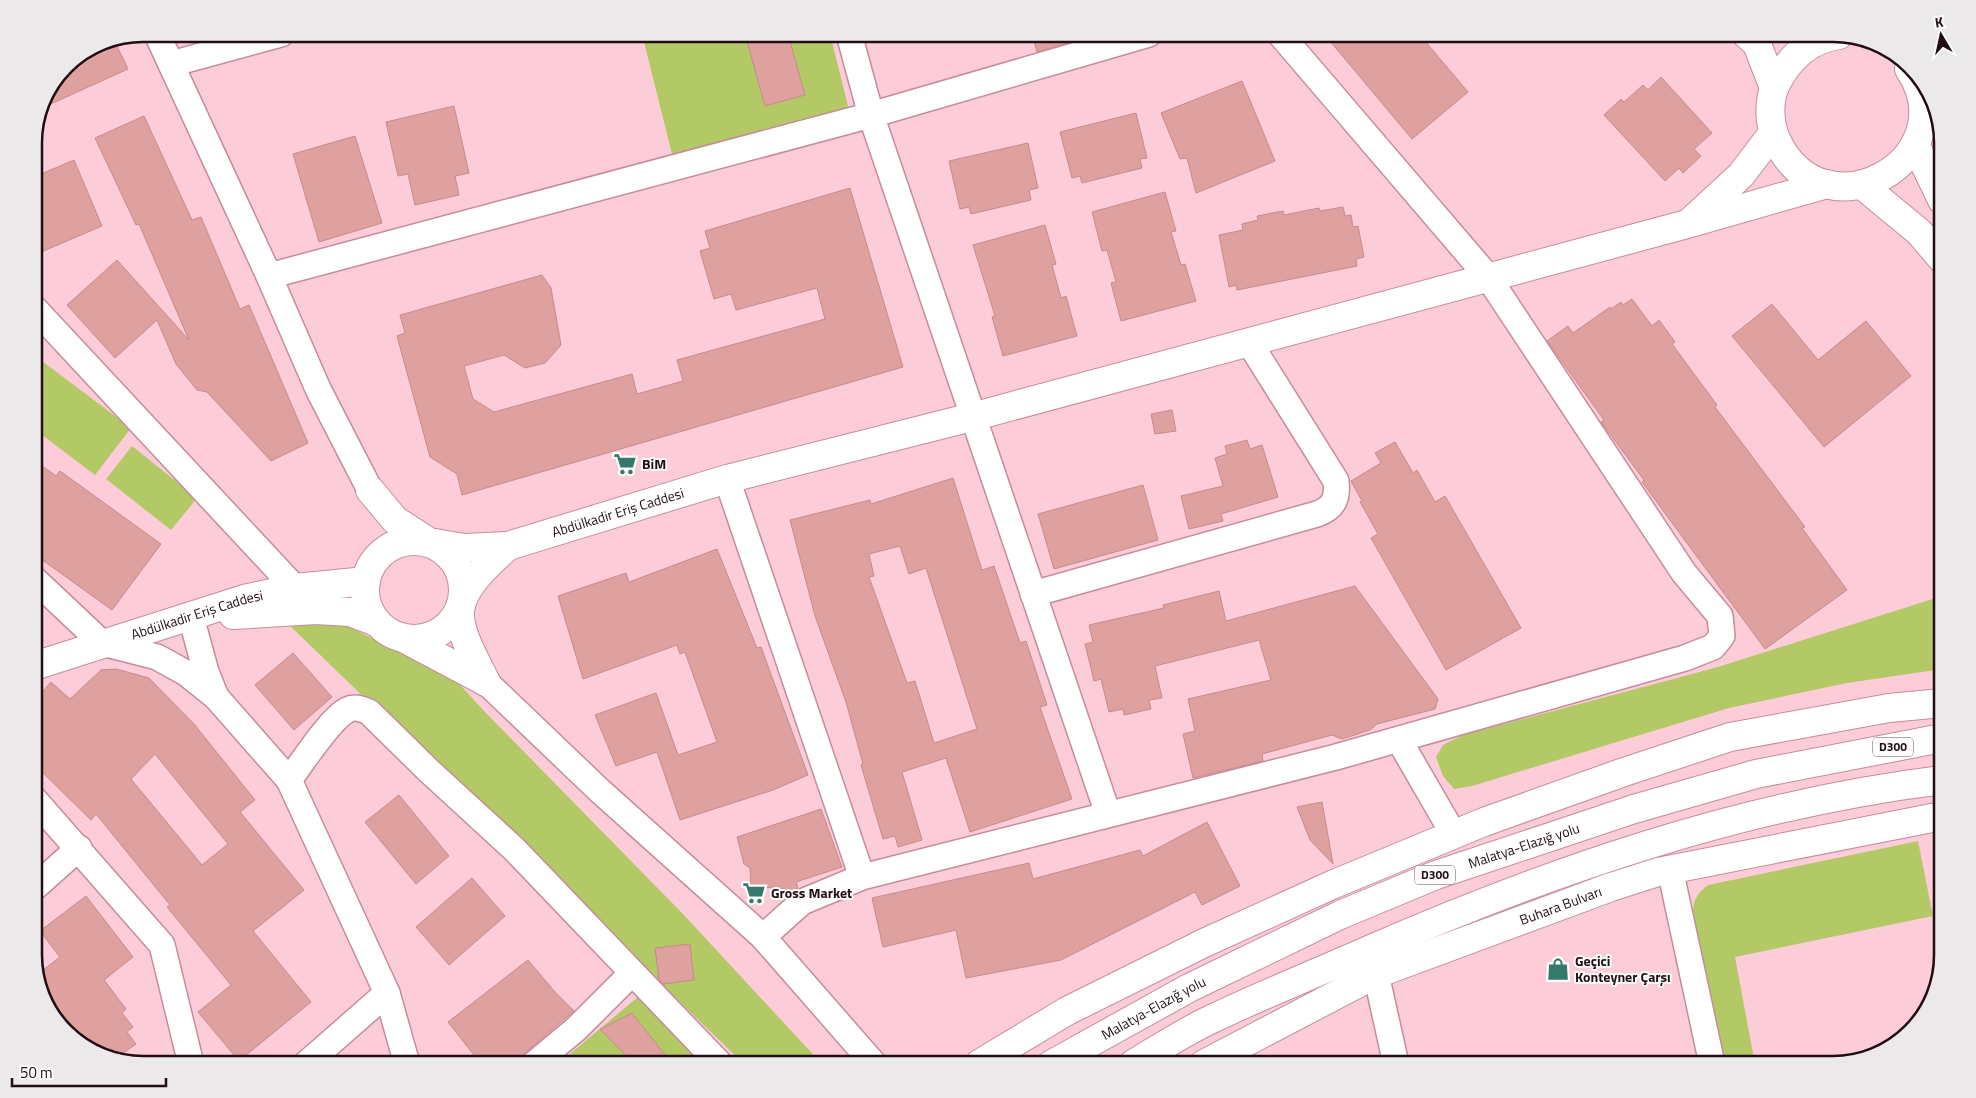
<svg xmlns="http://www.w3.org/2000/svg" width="1976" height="1098" viewBox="0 0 1976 1098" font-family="'Titillium Web',sans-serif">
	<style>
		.green { fill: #b3c966 }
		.building { fill: #dea1a0; stroke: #c68b8a; fill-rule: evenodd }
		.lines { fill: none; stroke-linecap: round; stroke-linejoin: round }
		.street-casing { stroke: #c58c9c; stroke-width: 28 }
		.secondary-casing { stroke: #c58c9c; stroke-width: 30 }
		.highway-casing { stroke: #c58c9c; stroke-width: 30 }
		.street { stroke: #fff; stroke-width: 25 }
		.secondary { stroke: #fff; stroke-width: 28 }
		.highway { stroke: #fff; stroke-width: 28 }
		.labels { text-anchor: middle; stroke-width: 4; stroke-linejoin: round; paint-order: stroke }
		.shield { fill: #fcfcfc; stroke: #63555a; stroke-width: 1 }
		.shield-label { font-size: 12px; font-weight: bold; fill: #220d14 }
		.poi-label { font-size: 14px; font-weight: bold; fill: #220d14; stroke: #fcfcfc; text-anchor: start }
		.street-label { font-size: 14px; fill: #220d14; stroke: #fcfcfc }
		.rim { fill: none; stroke: #220d14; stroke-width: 2.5 }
	</style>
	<rect width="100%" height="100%" fill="#fdccd9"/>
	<!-- green -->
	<g class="green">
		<path d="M642 34H830L849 110 672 154Z"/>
		<path d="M34 355 131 428 95 475 34 429Z"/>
		<path d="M132 446 197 498 171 530 106 479Z"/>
		<path d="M1942 596V669L1847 683 1729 708 1472 786 1454 789 1443 776 1436 757 1443 745 1463 735 1718 667Z"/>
		<path d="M286 622 343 624 376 640 442 665 484 711 683 914 822 1064H744Z"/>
		<path d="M1918 841 1933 916 1735 957 1755 1064H1722L1693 911C1694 898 1698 893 1708 885Z"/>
		<path d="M645 991 700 1050 682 1064H558Z"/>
	</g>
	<!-- building -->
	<g class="building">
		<path d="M745 34H788L805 95 765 106Z"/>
		<path d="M1032 34H1098L1037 52Z"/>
		<path d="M1324 34H1419L1468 92 1412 139Z"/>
		<path d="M114 40 128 69 42 108 45 95 66 66 102 42Z"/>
		<path d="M1661 77 1712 133 1694 149 1701 156 1683 173 1679 168 1665 181 1604 115 1621 99 1624 102 1643 85 1648 90Z"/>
		<path d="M1242 81 1275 161 1196 193 1187 158 1180 159 1161 113Z"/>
		<path d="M454 106 469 173 455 176 459 195 415 205 408 174 398 176 386 122Z"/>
		<path d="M1136 113 1147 158 1140 159 1142 168 1082 183 1080 176 1072 178 1060 132Z"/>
		<path d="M144 116 192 220 201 217 240 309 249 305 308 443 271 461 207 392 197 390 176 364 157 320 115 358 67 305 117 260 189 340 139 224 136 225 95 138Z"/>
		<path d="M355 136 382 223 319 242 293 154Z"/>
		<path d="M1028 143 1038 188 1029 190 1031 200 971 214 969 207 960 209 949 161Z"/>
		<path d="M74 160 102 226 34 255V177Z"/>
		<path d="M850 188 903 367 462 495 457 474 430 457 397 336 405 333 400 315 542 275 551 288 561 345 545 363 525 368 504 355 464 366 473 399 494 412 632 374 637 394 683 381 677 360 825 319 817 288 736 310 731 294 714 299 700 251 710 248 705 231Z"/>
		<path d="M1165 192 1176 231 1171 232 1181 265 1185 264 1196 301 1121 321 1111 283 1116 282 1107 250 1102 251 1092 212Z"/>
		<path d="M1343 207 1345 216 1351 215 1353 227 1358 226 1364 257 1356 259 1357 266 1237 290 1236 285 1229 287 1219 235 1243 230 1242 224 1258 220 1257 216 1283 211 1284 215 1319 208 1320 211Z"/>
		<path d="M1045 225 1056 264 1052 265 1061 298 1066 296 1077 336 1003 356 992 317 995 316 973 245Z"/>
		<path d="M1632 299 1652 326 1659 320 1675 342 1672 344 1717 405 1715 407 1805 527 1802 528 1847 590 1765 649 1642 482 1644 480 1601 422 1604 420 1547 341 1568 326 1573 333 1610 307 1611 309 1621 302 1623 305Z"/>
		<path d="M1772 304 1818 360 1866 321 1911 376 1824 447 1732 336Z"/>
		<path d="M1172 410 1176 431 1155 434 1151 414Z"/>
		<path d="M1247 440 1250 449 1262 445 1278 497 1221 514 1223 521 1189 529 1181 496 1223 486 1215 458 1227 454 1225 446Z"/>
		<path d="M1395 442 1413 473 1417 470 1435 502 1445 496 1521 628 1446 670 1371 538 1378 534 1360 502 1362 501 1351 481 1381 463 1375 453Z"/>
		<path d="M34 460 56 476 60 471 161 544 112 610 34 554Z"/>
		<path d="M953 478 982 570 994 566 1020 643 1026 641 1047 705 1040 707 1072 799 970 832 946 758 902 772 922 840 898 847 895 836 883 839 861 765 863 764 846 702 815 616 790 520 870 500 871 504ZM900 546 909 574 926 568 977 729 934 743 915 681 907 683 869 577 874 576 869 554Z"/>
		<path d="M1143 485 1158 540 1054 569 1038 514Z"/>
		<path d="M717 549 757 648 761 647 808 775 773 790 680 820 657 752 616 766 595 715 656 693 678 755 717 742 685 652 680 654 677 645 583 679 558 596 626 573 629 582Z"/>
		<path d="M1355 586 1438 699 1435 709 1377 724 1370 730 1342 739 1332 735 1262 754 1263 761 1193 778 1183 734 1195 731 1188 699 1271 680 1259 640 1155 666 1162 698 1149 700 1151 709 1124 715 1123 709 1109 712 1101 679 1094 681 1085 644 1093 642 1089 625 1164 608 1163 605 1219 591 1226 621Z"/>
		<path d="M293 653 332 697 294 730 255 685Z"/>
		<path d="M116 669 149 678 194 724 255 800 240 812 304 890 253 931 311 1002 239 1061 198 1012 231 985 167 907 170 905 96 814 91 820 34 764V701L51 682 70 699 101 670ZM155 754 228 844 202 865 131 779Z"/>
		<path d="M399 795 449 856 416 884 365 822Z"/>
		<path d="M1322 802 1333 864 1310 840 1297 807Z"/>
		<path d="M821 809 842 867 796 882 798 888 794 890 751 886 750 868 744 864 737 837Z"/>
		<path d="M1207 822 1240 886 1202 905 1195 892 1061 960 966 978 956 930 883 947 872 898 1029 863 1033 879 1140 850 1143 856Z"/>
		<path d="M472 878 505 916 449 965 416 927Z"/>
		<path d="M86 896 133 957 104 980 126 1009 122 1013 133 1027 127 1032 136 1044 118 1057 89 1050 49 1009 38 974 60 957 40 931Z"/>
		<path d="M690 944 694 980 663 984 659 980 655 948Z"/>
		<path d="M528 960 555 992 574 1011 525 1053 517 1064H481L448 1022Z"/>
		<path d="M632 1013 669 1060 656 1064H634L600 1029Z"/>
	</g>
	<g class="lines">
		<defs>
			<g id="street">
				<path d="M157 34 269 276 318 389 370 490"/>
				<path d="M849 34 871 115 1108 814"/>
				<path d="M171 64 281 34"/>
				<path d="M269 276 871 115 1149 34"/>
				<path d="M34 308 295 588"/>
				<path d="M727 479 862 877"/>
				<path d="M34 579 102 643 157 657 186 673 216 697 289 780 387 993 407 1064"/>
				<path d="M1033 594 1317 514C1334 508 1338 498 1336 481L1249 342"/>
				<path d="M191 617 206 672 216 697"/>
				<path d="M486 682 600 791 763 937 874 1064"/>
				<path d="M1399 740 1454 835"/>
				<path d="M289 780C302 763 329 720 347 710 355 706 361 709 369 712L428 770 514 849 720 1064"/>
				<path d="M34 799 162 945 191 1064"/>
				<path d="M1670 869 1712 1064"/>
				<path d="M34 888 79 848"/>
				<path d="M763 937 802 902 862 877 1336 757 1685 658 1713 647 1722 636 1720 616 1684 573 1488 277 1280 34"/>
				<path d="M1376 974 1396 1064"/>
				<path d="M306 1064 387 993"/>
				<path d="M534 1064 576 1029 632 973"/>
			</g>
			<g id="secondary">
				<path d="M1746 34 1757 44 1774 88"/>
				<path d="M1839 35C1809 39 1789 58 1776 84 1768 100 1769 123 1776 139 1823 242 1969 158 1909 69"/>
				<path d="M1915 144 1942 200"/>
				<path d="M1862 185 1919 232 1942 259"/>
				<path d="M1690 222 1741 175 1773 133"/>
				<path id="s1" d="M370 490 395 520 429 542 464 548 508 546 727 479 972 417 1687 224 1827 184"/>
				<circle cx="414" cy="590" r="49"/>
				<path d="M233 615 316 610 350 612 376 622"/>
				<path d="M405 639 486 682"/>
				<path id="s2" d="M34 666 244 599 295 588 366 581"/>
				<path d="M486 682C477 663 458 632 460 610 463 585 491 562 508 546"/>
				<path d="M979 1064 1067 1011 1204 943 1334 884 1484 822 1624 772 1730 737 1889 708 1942 703"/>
				<path id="s3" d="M1204 1064 1376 974 1611 887 1658 872 1942 816"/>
			</g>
			<g id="highway">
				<path id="s4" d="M1052 1064 1189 988 1340 915 1436 875 1634 809 1756 774 1942 738"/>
				<path d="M1133 1064C1160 1048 1187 1030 1216 1017 1267 993 1319 972 1371 949 1553 870 1745 804 1942 780"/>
			</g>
		</defs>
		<!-- street casing -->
		<use href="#street" class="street-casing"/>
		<!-- secondary casing -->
		<use href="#secondary" class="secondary-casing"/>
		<!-- highway casing -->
		<use href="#highway" class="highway-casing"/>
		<!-- street -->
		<use href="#street" class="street"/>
		<!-- secondary -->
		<use href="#secondary" class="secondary"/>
		<!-- highway -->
		<use href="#highway" class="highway"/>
	</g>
	<!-- icons -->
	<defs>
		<symbol id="supermarket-bare" viewBox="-9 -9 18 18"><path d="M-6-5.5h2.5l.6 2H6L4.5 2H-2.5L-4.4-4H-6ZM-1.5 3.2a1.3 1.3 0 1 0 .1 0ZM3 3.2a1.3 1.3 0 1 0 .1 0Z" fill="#35796d" stroke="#fcfcfc" stroke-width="2.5" paint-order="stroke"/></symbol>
		<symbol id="shop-bare" viewBox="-9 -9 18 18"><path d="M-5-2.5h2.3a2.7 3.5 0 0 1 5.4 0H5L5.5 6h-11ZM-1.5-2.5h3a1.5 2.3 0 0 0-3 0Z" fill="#35796d" stroke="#fcfcfc" stroke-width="2.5" paint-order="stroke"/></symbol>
	</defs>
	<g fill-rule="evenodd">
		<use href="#supermarket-bare" x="609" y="448" width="32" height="32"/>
		<use href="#supermarket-bare" x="738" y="877" width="32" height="32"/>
		<use href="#shop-bare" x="1542" y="953" width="32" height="32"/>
	</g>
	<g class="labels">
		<!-- shield labels -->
		<g class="shield">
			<rect x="1873" y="737.5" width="40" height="19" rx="4"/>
			<rect x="1415" y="865.5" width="40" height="19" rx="4"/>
		</g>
		<g class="shield-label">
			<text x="1893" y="751">D300</text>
			<text x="1435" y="879">D300</text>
		</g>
		<!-- poi labels -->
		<g class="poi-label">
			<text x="642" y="469">BiM</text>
			<text x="771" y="898">Gross Market</text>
			<text x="1575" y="966">Geçici<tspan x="1575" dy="16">Konteyner Çarşı</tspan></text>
		</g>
		<!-- street labels -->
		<g class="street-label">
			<text dy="5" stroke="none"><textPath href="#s1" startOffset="274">Abdülkadir Eriş Caddesi</textPath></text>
			<text dy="5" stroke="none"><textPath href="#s2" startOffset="171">Abdülkadir Eriş Caddesi</textPath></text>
			<text dy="5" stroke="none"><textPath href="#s4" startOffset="521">Malatya-Elazığ yolu</textPath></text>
			<text dy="5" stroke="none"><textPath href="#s3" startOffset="391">Buhara Bulvarı</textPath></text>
			<text dy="5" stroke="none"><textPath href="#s4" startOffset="116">Malatya-Elazığ yolu</textPath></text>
		</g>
	</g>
	<!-- crop -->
	<path d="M0 0H1976V1098H0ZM143 42H1833A101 101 0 0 1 1934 143V955A101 101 0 0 1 1833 1056H143A101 101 0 0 1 42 955V143A101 101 0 0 1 143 42Z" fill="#ebe9e9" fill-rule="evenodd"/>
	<path class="rim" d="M143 42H1833A101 101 0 0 1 1934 143V955A101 101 0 0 1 1833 1056H143A101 101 0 0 1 42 955V143A101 101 0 0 1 143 42Z"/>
	<!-- north arrow -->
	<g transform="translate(1941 35) rotate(351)" stroke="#fcfcfc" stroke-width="4" paint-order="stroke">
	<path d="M0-4L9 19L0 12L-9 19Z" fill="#220d14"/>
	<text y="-8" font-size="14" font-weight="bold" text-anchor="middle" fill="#220d14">K</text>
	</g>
	<!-- scale -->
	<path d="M12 1078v8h154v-8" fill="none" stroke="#220d14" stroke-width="2.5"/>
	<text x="20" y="1078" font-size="15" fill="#220d14" stroke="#fcfcfc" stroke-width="4" paint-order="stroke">50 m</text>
</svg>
